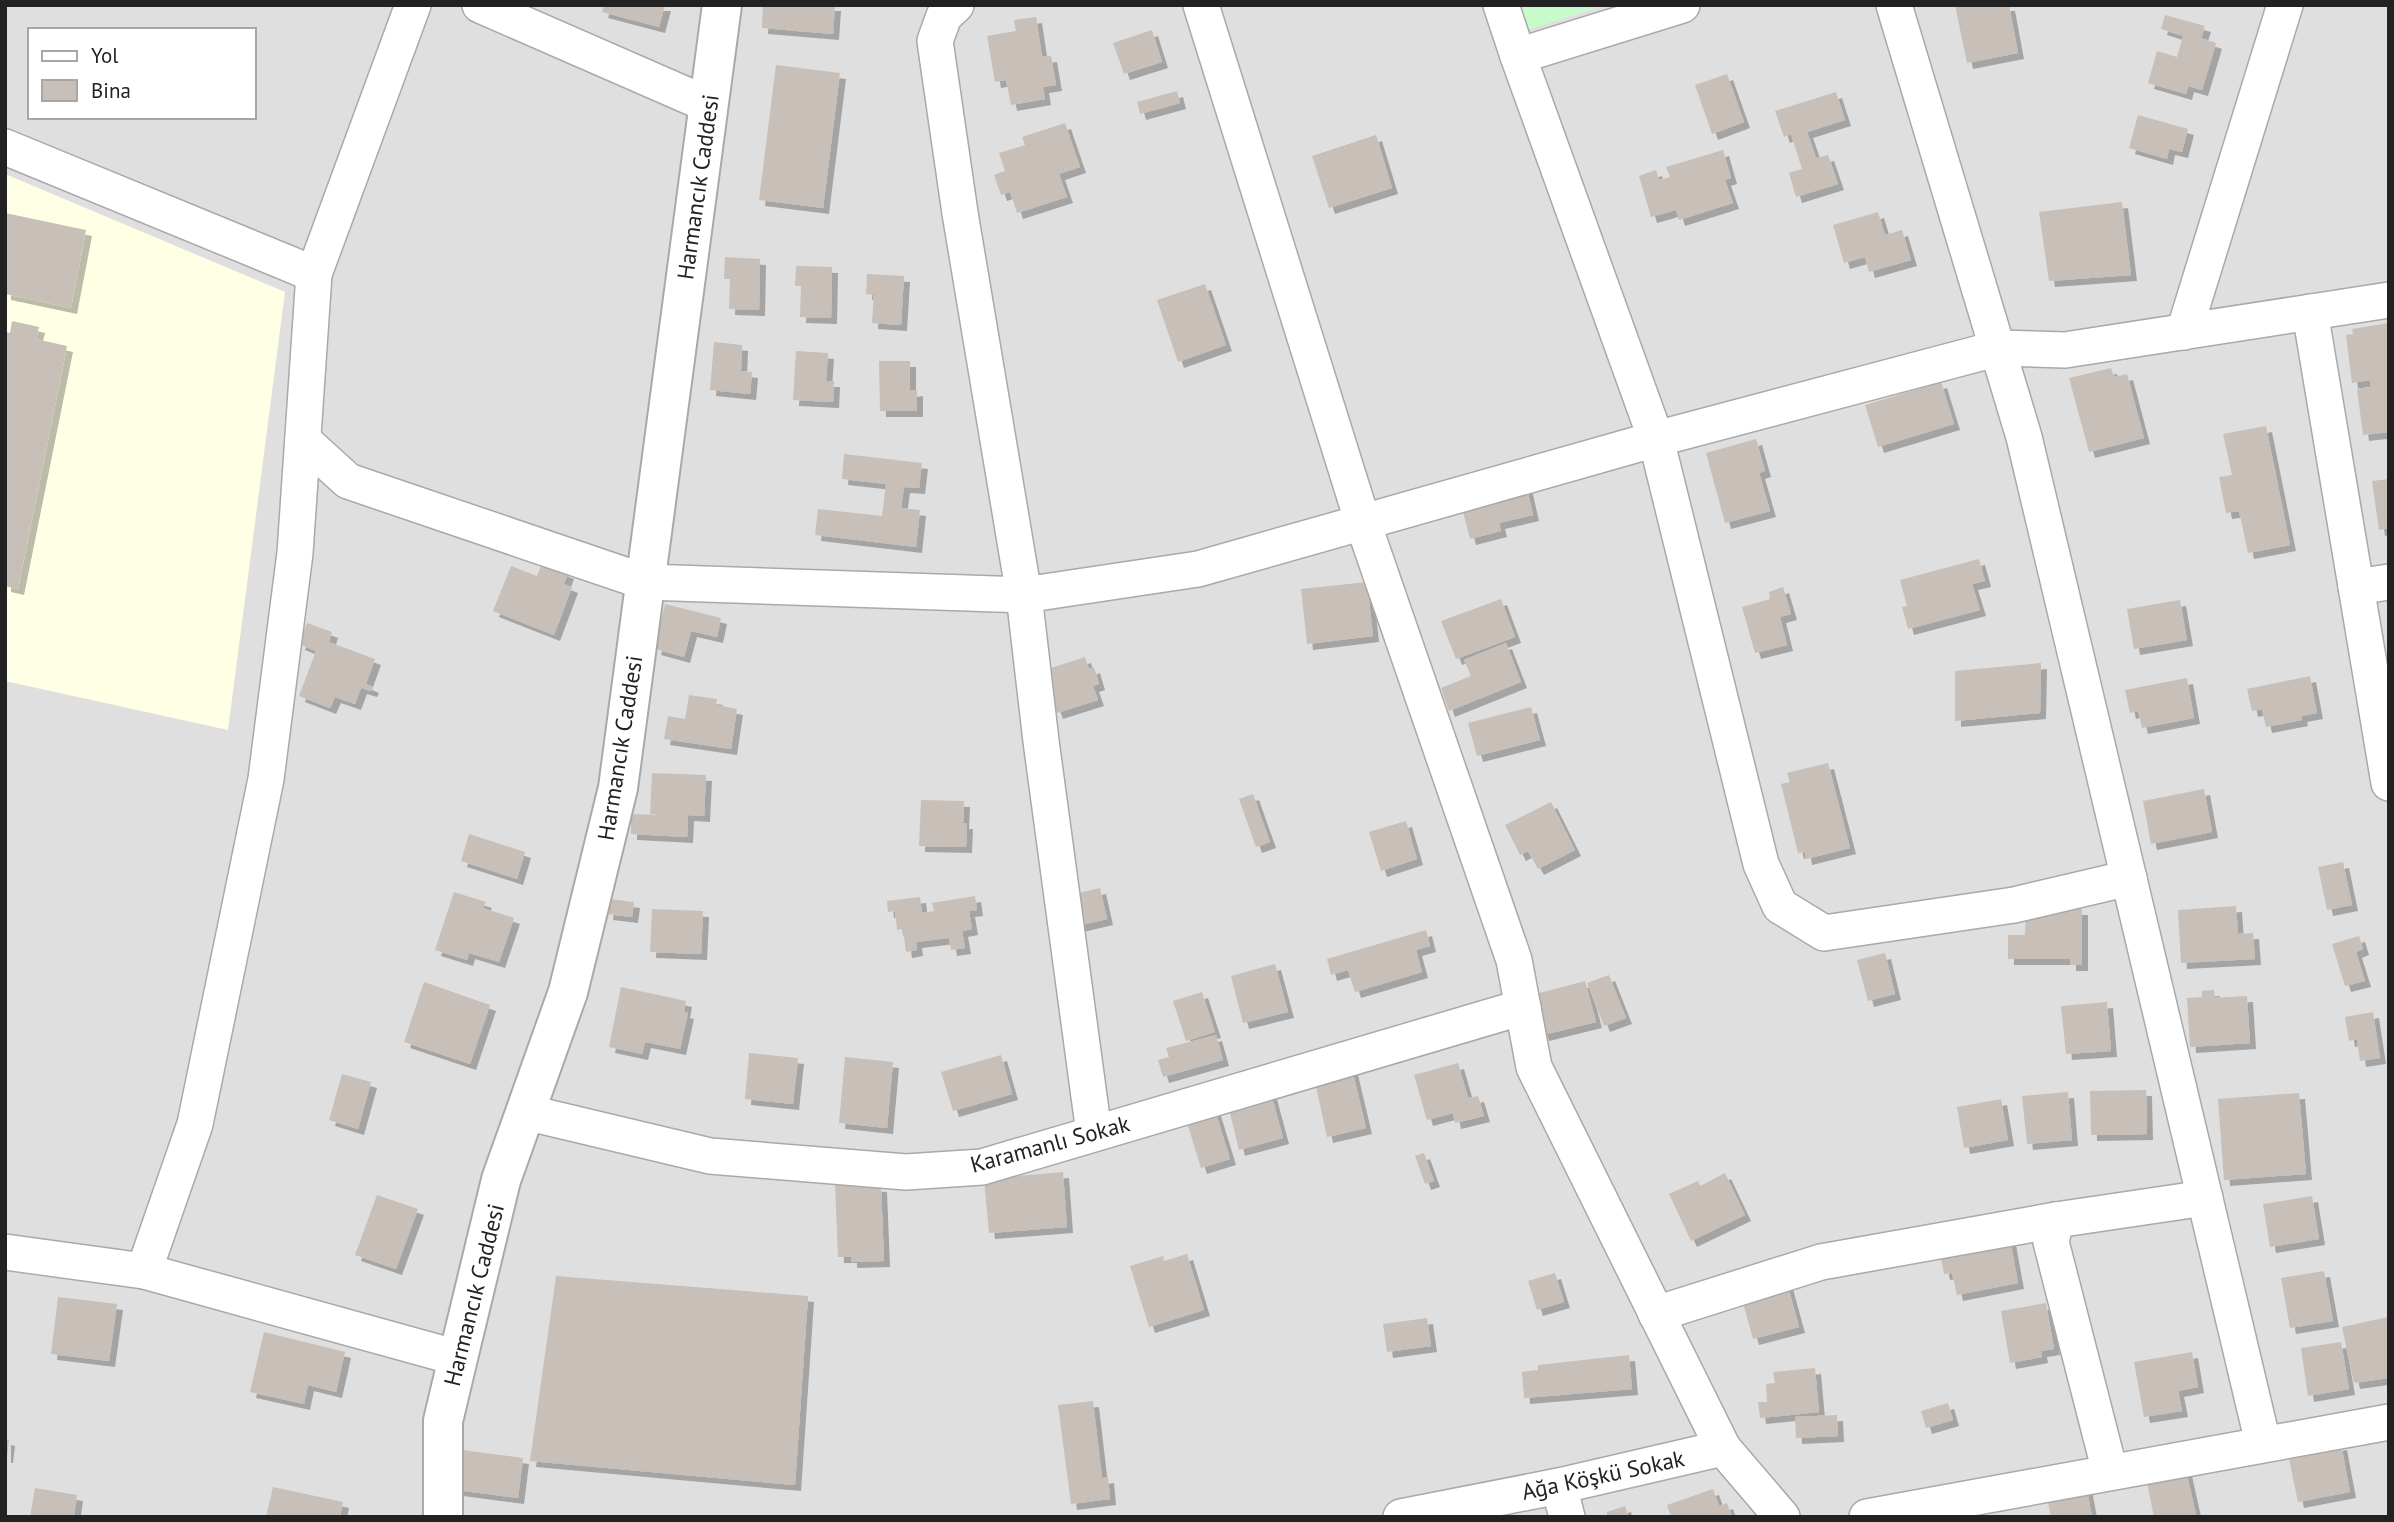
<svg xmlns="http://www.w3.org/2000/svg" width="2394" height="1522" viewBox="0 0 2394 1522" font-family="'PT Sans',sans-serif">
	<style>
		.residential { fill: #e0dfdf; fill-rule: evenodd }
		.education { fill: #ffffe5 }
		.park { fill: #c8facc }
		.building { fill: #c7bfb8; filter: url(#shadow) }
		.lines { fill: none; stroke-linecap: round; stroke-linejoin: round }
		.minor-casing { stroke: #a9a9a9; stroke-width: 38 }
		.tertiary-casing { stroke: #a9a9a9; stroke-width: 42 }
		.minor { stroke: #fff; stroke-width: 35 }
		.tertiary { stroke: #fff; stroke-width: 38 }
		.labels { text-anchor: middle; stroke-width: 5; stroke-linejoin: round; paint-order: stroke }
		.street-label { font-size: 23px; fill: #222; stroke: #fff }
	</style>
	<defs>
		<filter id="shadow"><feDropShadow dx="6" dy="6" stdDeviation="0" flood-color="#0004"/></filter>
	</defs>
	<rect width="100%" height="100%" fill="#f2efe9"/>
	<!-- residential -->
	<path class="residential" d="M5 5H2389V1517H5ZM30 30H254V117H30Z"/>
	<!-- education -->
	<path class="education" d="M5 174 285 292 228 730 5 681Z"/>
	<!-- park -->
	<path class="park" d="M1519 5H1606L1527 30Z"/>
	<!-- building -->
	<g class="building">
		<path d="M604 5H665L659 27 602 12Z"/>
		<path d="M763 5H835L833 34 762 28Z"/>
		<path d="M1955 5H2009L2018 53 1967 63Z"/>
		<path d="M2165 15 2205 26 2201 38 2216 43 2202 90 2188 86 2186 94 2148 83 2157 51 2177 57 2183 36 2161 29Z"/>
		<path d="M1036 17 1042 57 1051 56 1056 85 1043 87 1045 99 1011 105 1006 80 995 82 987 36 1016 31 1014 20Z"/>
		<path d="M1152 30 1162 62 1124 74 1113 43Z"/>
		<path d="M776 65 840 73 823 208 759 200Z"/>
		<path d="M1727 74 1744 122 1712 134 1695 85Z"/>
		<path d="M1177 91 1180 103 1140 114 1137 102Z"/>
		<path d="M1836 92 1845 120 1807 132 1816 158 1828 155 1838 184 1796 197 1789 173 1802 169 1791 134 1784 137 1775 111Z"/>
		<path d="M2138 115 2188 129 2182 152 2169 149 2167 159 2129 148Z"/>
		<path d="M1065 123 1080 167 1059 174 1067 197 1017 213 1010 192 1001 195 994 175 1005 171 999 153 1025 145 1022 137Z"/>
		<path d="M1376 135 1392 188 1329 208 1312 156Z"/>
		<path d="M1723 150 1731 178 1725 180 1733 203 1679 220 1676 210 1651 217 1639 176 1656 170 1659 180 1670 177 1666 167Z"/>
		<path d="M2122 202 2131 275 2049 281 2039 212Z"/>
		<path d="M1878 212 1885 235 1902 230 1911 260 1869 272 1865 257 1844 263 1833 225Z"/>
		<path d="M5 213 86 230 71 308 5 294Z"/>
		<path d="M725 257 760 259 759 310 729 309 730 279H724Z"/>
		<path d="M796 266 832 267 831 318 800 317 801 286H795Z"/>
		<path d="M867 274 904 276 901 325 872 323 874 295 866 294Z"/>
		<path d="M1205 284 1226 345 1178 362 1157 300Z"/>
		<path d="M12 321 39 327 36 339 67 346 18 589 5 586V332L10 333Z"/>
		<path d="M2389 323V432L2363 435 2357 389 2371 387 2370 380 2352 383 2346 335 2353 334 2352 329Z"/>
		<path d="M714 342 742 345 741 371 752 372 750 394 710 390Z"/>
		<path d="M796 351 828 353 826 381H834L833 402 793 400Z"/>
		<path d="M879 361H910V391L917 390V411H880Z"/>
		<path d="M2111 368 2114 377 2127 374 2144 438 2089 452 2069 378Z"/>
		<path d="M1941 382 1954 424 1878 447 1865 405Z"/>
		<path d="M2266 426 2290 545 2248 553 2239 511 2226 513 2219 477 2232 475 2223 434Z"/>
		<path d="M1756 439 1765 471 1759 473 1770 511 1725 523 1706 453Z"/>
		<path d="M844 454 922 463 919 488 904 487 901 508 920 510 916 547 815 535 818 509 882 516 886 484 842 479Z"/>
		<path d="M2389 479V528L2379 530 2372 481Z"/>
		<path d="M1526 484 1533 515 1499 523 1501 531 1470 539 1460 500Z"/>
		<path d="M1979 559 1985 581 1972 584 1980 610 1908 629 1902 607 1907 606 1900 580Z"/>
		<path d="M542 563 568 573 564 584 572 587 554 635 493 611 511 566 537 576Z"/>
		<path d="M1367 582 1373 636 1307 644 1301 589Z"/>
		<path d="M1783 587 1791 614 1780 617 1787 645 1755 653 1742 607 1770 599 1769 592Z"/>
		<path d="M1501 599 1515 637 1456 659 1441 621Z"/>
		<path d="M2180 600 2187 640 2134 649 2127 609Z"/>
		<path d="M665 604 721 618 717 637 691 631 684 657 655 649Z"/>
		<path d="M307 623 332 632 329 642 375 659 366 684 373 687 371 691 361 688 355 704 335 697 330 708 299 696 316 651 299 644Z"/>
		<path d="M1506 643 1521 682 1449 711 1441 688 1471 676 1464 660Z"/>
		<path d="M1085 657 1089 669 1094 667 1099 684 1093 686 1098 700 1057 713 1042 671Z"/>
		<path d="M2041 663 2040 713 1955 721V671Z"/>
		<path d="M2310 676 2317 713 2301 716 2302 720 2266 727 2262 709 2252 711 2247 689Z"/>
		<path d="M2187 678 2194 718 2142 728 2138 711 2130 713 2125 690Z"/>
		<path d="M689 695 717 699 716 705 737 709 731 749 664 739 668 716 685 719Z"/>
		<path d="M1531 707 1540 740 1477 756 1468 723Z"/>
		<path d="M1828 763 1850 848 1806 859 1805 852 1798 853 1781 784 1790 782 1787 773Z"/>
		<path d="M652 773 706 775 704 816 688 815 687 837 631 834V814L685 816 650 814Z"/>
		<path d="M2204 789 2212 832 2151 844 2143 801Z"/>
		<path d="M1253 794 1270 842 1256 847 1239 799Z"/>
		<path d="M921 800 964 801 963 823H967L966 847 919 846Z"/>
		<path d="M1551 802 1575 850 1538 869 1528 851 1520 855 1505 825Z"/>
		<path d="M1406 821 1417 859 1381 871 1369 832Z"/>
		<path d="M469 834 525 852 517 879 461 861Z"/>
		<path d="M2343 862 2352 905 2327 910 2318 867Z"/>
		<path d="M1100 888 1107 919 1073 927 1065 896Z"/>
		<path d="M454 892 486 902 483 908 514 918 499 962 469 953 467 960 435 950Z"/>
		<path d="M975 896 977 910 969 911 972 929 962 931 965 948 951 950 949 938 916 942 917 950 906 952 903 929 897 930 895 911 888 912 887 901 920 897 922 913 934 911 932 903Z"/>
		<path d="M609 899 634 902 632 917 607 914Z"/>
		<path d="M2236 906 2238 934 2253 933 2255 959 2181 963 2178 910Z"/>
		<path d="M2026 908 2082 909V965H2070V959H2008V935H2025Z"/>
		<path d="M652 909 703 911 701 954 650 952Z"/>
		<path d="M1426 930 1430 946 1416 950 1422 972 1355 992 1348 970 1331 975 1327 959Z"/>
		<path d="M2359 936 2363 949 2356 952 2365 981 2345 986 2332 944Z"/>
		<path d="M1885 953 1895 994 1868 1001 1857 960Z"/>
		<path d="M1275 964 1288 1012 1243 1023 1231 976Z"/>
		<path d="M1609 975 1626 1018 1604 1026 1587 983Z"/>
		<path d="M1585 981 1596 1022 1543 1035 1532 995Z"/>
		<path d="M424 982 490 1005 470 1064 404 1042Z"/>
		<path d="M621 987 686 1001 684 1012 688 1013 680 1049 645 1042 642 1054 609 1047Z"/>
		<path d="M2214 990 2215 998 2247 996 2250 1043 2190 1047 2187 998 2202 997V991Z"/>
		<path d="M1202 992 1215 1032 1186 1041 1173 1001Z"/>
		<path d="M2107 1002 2111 1051 2066 1054 2061 1006Z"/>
		<path d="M2373 1012 2380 1058 2360 1061 2357 1039 2349 1041 2345 1017Z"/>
		<path d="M1216 1035 1223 1060 1163 1077 1158 1060 1169 1057 1166 1048Z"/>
		<path d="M749 1053 798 1058 793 1104 745 1099Z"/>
		<path d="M1001 1055 1012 1094 953 1111 941 1072Z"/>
		<path d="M845 1057 893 1062 887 1128 839 1123Z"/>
		<path d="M1458 1063 1468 1098 1478 1096 1484 1116 1455 1123 1453 1113 1427 1120 1414 1075Z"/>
		<path d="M1352 1069 1366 1128 1327 1137 1314 1077Z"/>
		<path d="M342 1074 371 1082 358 1129 329 1120Z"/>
		<path d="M1269 1086 1283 1138 1239 1150 1227 1101Z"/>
		<path d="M2146 1090 2147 1134 2091 1135 2090 1091Z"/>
		<path d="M2068 1092 2072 1140 2027 1144 2022 1096Z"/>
		<path d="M2299 1093 2306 1174 2224 1180 2218 1099Z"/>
		<path d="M2001 1099 2008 1140 1964 1148 1957 1107Z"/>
		<path d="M1214 1107 1230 1159 1201 1168 1185 1116Z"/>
		<path d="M1424 1153 1434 1181 1425 1184 1415 1156Z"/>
		<path d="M1063 1172 1067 1227 989 1233 984 1179Z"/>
		<path d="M1725 1173 1745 1215 1691 1241 1669 1194 1698 1181 1700 1186Z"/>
		<path d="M835 1184 881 1186 884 1261 851 1262V1257H838Z"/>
		<path d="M377 1195 418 1209 396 1269 355 1255Z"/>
		<path d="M2312 1196 2319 1239 2270 1247 2263 1204Z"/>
		<path d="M2010 1239 2018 1283 1957 1295 1952 1273 1944 1274 1940 1253Z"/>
		<path d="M1187 1254 1204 1310 1149 1327 1130 1266 1163 1256 1164 1261Z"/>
		<path d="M2324 1271 2333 1321 2290 1328 2281 1278Z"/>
		<path d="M1555 1273 1564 1302 1537 1310 1528 1281Z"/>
		<path d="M556 1276 808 1296 795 1485 530 1461Z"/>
		<path d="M1787 1283 1799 1327 1753 1339 1741 1296Z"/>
		<path d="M58 1297 117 1304 109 1361 51 1354Z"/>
		<path d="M2046 1303 2054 1349 2041 1351 2042 1357 2010 1363 2001 1311Z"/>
		<path d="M2388 1317 2389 1378 2354 1383 2342 1327Z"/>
		<path d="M1427 1318 1431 1346 1387 1352 1383 1324Z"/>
		<path d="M264 1332 345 1352 336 1392 308 1385 304 1404 250 1392Z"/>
		<path d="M2341 1342 2349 1389 2308 1396 2301 1348Z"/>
		<path d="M2192 1352 2198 1387 2178 1391 2182 1411 2144 1417 2134 1362Z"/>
		<path d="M1629 1355 1632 1389 1524 1398 1522 1372 1538 1370V1365Z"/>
		<path d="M1815 1368 1819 1412 1760 1418 1758 1402H1767L1766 1384 1775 1383 1773 1372Z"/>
		<path d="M1093 1401 1102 1478 1108 1477 1110 1499 1071 1504 1058 1405Z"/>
		<path d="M1948 1403 1953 1420 1926 1428 1921 1411Z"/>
		<path d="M1837 1415 1838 1436 1796 1438 1795 1417Z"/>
		<path d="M5 1439 9 1440 7 1457H5Z"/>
		<path d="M2341 1444 2350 1492 2298 1502 2288 1454Z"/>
		<path d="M462 1450 523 1458 518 1498 457 1490Z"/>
		<path d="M2186 1470 2196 1515 2154 1517 2146 1478Z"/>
		<path d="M2086 1484 2092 1517H2051L2046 1492Z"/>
		<path d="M273 1487 343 1502 340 1517H266Z"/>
		<path d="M35 1488 77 1495 74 1517H30Z"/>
		<path d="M1713 1489 1719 1506 1727 1503 1732 1517H1671L1667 1505Z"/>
		<path d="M1625 1506 1628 1517H1602L1607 1515V1512Z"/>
	</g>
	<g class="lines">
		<defs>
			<g id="minor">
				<path d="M480 5 709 105"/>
				<path d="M956 5 944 16 935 41 960 213 1024 595 1041 741 1094 1133"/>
				<path d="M1201 5 1363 523 1514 960 1534 1067 1723 1448 1782 1517"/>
				<path d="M1501 5 1518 56"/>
				<path d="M1682 5 1518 56 1656 439 1761 864 1780 906 1824 933 2014 905 2129 878"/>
				<path d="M1894 5 2024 437 2263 1443"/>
				<path d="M5 147 314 274"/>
				<path d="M2310 312 2389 783"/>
				<path d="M2184 332 2285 5"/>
				<path d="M303 440 348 481 645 582 1024 595 1198 569 1656 439 1999 348 2065 350 2389 300"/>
				<path d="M2356 587 2389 582"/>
				<path d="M525 1112 710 1156 906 1172 982 1167 1523 1007"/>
				<path d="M5 1252 144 1271 458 1358"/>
				<path d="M144 1271 195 1124 266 779 295 553 314 274 413 5"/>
				<path d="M1656 1314 1821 1262 2056 1220"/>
				<path d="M2110 1472 2051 1242 2056 1220 2205 1198"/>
				<path d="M1559 1486 1567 1517"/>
				<path d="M1401 1517 1559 1486 1723 1448"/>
				<path d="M1867 1517 2389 1422"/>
			</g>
			<path id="tertiary" d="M443 1517V1421L458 1358 501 1180 568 992 618 788 722 5"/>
		</defs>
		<!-- minor casing -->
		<use href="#minor" class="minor-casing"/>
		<!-- tertiary casing -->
		<use href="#tertiary" class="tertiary-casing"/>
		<!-- minor -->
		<use href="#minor" class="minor"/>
		<!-- tertiary -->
		<use href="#tertiary" class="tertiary"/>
	</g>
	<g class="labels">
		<!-- street labels -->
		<g class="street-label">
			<text transform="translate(698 187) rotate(-82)" y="8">Harmancık Caddesi</text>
			<text transform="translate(620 748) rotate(-81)" y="8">Harmancık Caddesi</text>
			<text transform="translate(1050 1144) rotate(-15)" y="8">Karamanlı Sokak</text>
			<text transform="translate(474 1295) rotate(-76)" y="8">Harmancık Caddesi</text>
			<text transform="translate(1603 1475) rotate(-12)" y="8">Ağa Köşkü Sokak</text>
		</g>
	</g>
	<!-- border -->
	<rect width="2394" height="1522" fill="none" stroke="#222222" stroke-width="14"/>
	<!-- legend -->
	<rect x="28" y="28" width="228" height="91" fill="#ffffff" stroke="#a7a7a7" stroke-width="2"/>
	<rect x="42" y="51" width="35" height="10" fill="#ffffff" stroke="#a7a7a7" stroke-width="2"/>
	<text x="91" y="63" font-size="21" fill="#222222">Yol</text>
	<rect x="42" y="80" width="35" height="21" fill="#c7bfb8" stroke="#a7a7a7" stroke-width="2"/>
	<text x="91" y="98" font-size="21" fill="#222222">Bina</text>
</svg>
